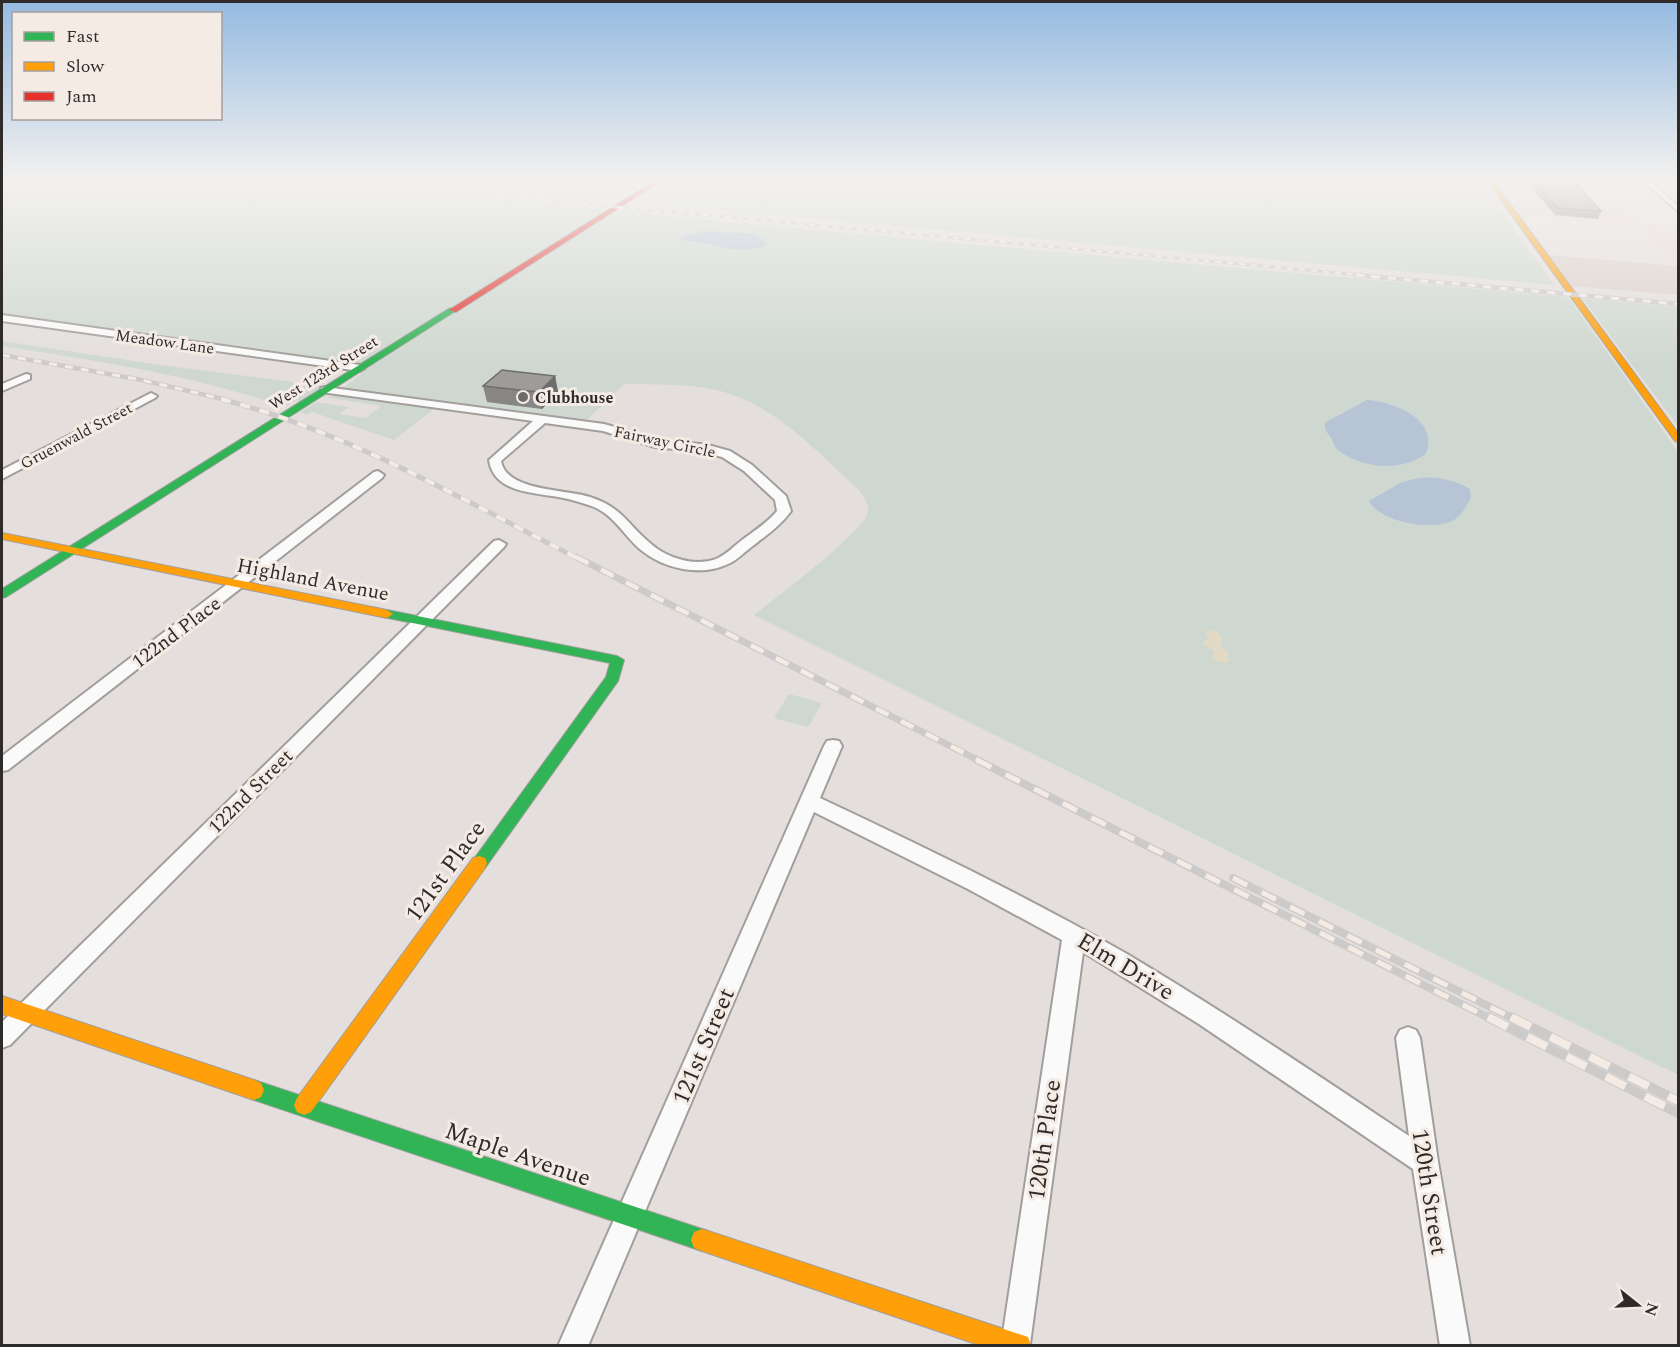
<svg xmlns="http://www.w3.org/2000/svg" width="1680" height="1347" viewBox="0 0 1680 1347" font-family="Spectral,serif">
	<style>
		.built { fill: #dcd0ca }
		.industrial { fill: #e7d6d5 }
		.education { fill: #e7d6d6 }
		.green { fill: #cfd8d0 }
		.sand { fill: #e2dac5 }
		.water { fill: #b6c4d6 }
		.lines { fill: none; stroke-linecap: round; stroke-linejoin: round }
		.street-casing { stroke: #a19e9b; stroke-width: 4 }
		.fast-casing { stroke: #a19e9b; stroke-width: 2 }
		.slow-casing { stroke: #a19e9b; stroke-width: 2 }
		.jam-casing { stroke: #a19e9b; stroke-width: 2 }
		.street { fill: #fbfafa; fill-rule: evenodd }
		.fast { fill: #30b455; fill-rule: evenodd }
		.slow { fill: #ff9f0a; fill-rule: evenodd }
		.jam { fill: #e5322d; fill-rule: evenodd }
		.rail-far5-casing { stroke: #cdcbca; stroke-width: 3 }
		.rail-far4-casing { stroke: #cdcbca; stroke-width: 4.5 }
		.rail-far3-casing { stroke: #cdcbca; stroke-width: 5 }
		.rail-far2-casing { stroke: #cdcbca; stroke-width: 7 }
		.rail-far1-casing { stroke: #cdcbca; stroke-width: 8 }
		.rail-casing { stroke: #cdcbca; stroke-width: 10 }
		.rail-far5 { stroke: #f5ebe5; stroke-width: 2; stroke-dasharray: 6; stroke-linecap: butt }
		.rail-far4 { stroke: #f5ebe5; stroke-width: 3; stroke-dasharray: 8; stroke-linecap: butt }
		.rail-far3 { stroke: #f5ebe5; stroke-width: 4; stroke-dasharray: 10; stroke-linecap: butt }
		.rail-far2 { stroke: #f5ebe5; stroke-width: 4.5; stroke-dasharray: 14; stroke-linecap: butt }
		.rail-far1 { stroke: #f5ebe5; stroke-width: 5; stroke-dasharray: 16; stroke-linecap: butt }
		.rail { stroke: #f5ebe5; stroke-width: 8; stroke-dasharray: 22; stroke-linecap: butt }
		.wall { fill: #888585 }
		.shaded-wall { fill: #6f6c6c }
		.building { fill: #9e9b9b; stroke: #6f6c6c; stroke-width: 1.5 }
		.poi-dot { fill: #6e6a68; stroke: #f5ebe5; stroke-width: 2 }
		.labels { text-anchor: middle; stroke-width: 6; stroke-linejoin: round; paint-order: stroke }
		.far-street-label { font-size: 16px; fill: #2e2b29; stroke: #f5ebe5 }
		.far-poi-label { font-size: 16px; font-weight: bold; fill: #2e2b29; stroke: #f5ebe5; text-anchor: start }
		.street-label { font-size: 20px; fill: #2e2b29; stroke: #f5ebe5 }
		.near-street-label { font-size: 24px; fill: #2e2b29; stroke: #f5ebe5 }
	</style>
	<rect width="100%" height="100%" fill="#e4dfdc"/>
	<!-- built -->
	<path class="built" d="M1549 255 1678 266V295L1573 286Z"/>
	<!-- industrial -->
	<path class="industrial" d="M1494 178H1591L1638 224 1520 214Z"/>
	<!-- education -->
	<path class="education" d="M1638 224 1678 227V265Z"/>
	<!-- green -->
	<g class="green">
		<path d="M357 178H653L616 201Z"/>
		<path d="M675 178H1477L1554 285 637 203Z"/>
		<path d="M153 179C353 180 551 205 750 224 1023 249 1295 273 1568 297L1678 452V1075L754 615C773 600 868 529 868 511 869 503 863 496 859 490 817 452 774 403 716 390 687 383 654 385 624 384L587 420 443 402 394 440 312 412 307 415 300 412 317 402 349 407 339 414 366 418 381 406 324 397 338 396 393 403 401 397 343 388 371 366 2 315V183Z"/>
		<path d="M1582 298 1678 307V426Z"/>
		<path d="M2 341 153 364 324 386 299 402 296 400 285 407C193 375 97 361 2 346Z"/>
		<path d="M789 694 822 703 808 727 774 718Z"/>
	</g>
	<!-- sand -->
	<path class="sand" d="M1211 630 1220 634 1223 643 1220 647 1228 652 1229 662C1223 664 1217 662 1212 657L1215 652 1202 643 1209 638 1205 632Z"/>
	<!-- water -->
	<g class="water">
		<path d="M702 231 756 234 768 245C740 257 710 242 682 240L680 237Z"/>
		<path d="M1367 400C1392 401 1440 419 1426 454 1401 472 1363 469 1338 450 1334 447 1334 442 1331 438 1327 432 1323 429 1326 422Z"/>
		<path d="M1419 478C1437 476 1454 480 1470 489L1471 498C1467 505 1463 513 1457 518 1437 533 1381 523 1369 501L1402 482Z"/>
	</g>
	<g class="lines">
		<defs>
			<g id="street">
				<path d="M1639 178H1646L1678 206V211Z"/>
				<path d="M2 315 360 365 365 368 360 371 2 321Z"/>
				<path d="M26 374 30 375V379L2 391V384Z"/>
				<path d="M325 387 604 424 656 439 708 445 730 451 752 465 786 496 791 511C781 525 767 535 754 545 745 551 738 560 728 564 701 577 664 569 641 550 625 537 615 516 594 507 586 504 577 501 568 499 541 492 494 496 489 460L533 421 321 392V388ZM545 423 603 431 655 447 703 452 722 457 744 471 775 500 777 511C767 523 754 531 742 540 733 547 726 555 716 559 695 567 667 558 651 544 626 523 623 508 590 497 565 489 506 491 501 461Z"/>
				<path d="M151 393 157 396 155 398 2 479V470Z"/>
				<path d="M378 471 384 475 382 478 8 770 2 771V756L374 472Z"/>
				<path d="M499 540 506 544 504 547 10 1045 2 1048V1022L494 541Z"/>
				<path d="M833 740 839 741 842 746 820 798C924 847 1028 897 1127 954 1223 1011 1316 1074 1409 1136L1396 1038 1400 1030 1408 1027 1416 1030 1420 1038 1438 1162 1470 1346H1440L1413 1169 1199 1024 1083 952 1030 1344 1001 1346 1062 940 968 889 814 812 588 1346H558L824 746 827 741Z"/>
			</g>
			<g id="fast">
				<path d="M450 308 457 310 6 597 2 598V589Z"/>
				<path d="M387 610 617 656 624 660 618 681 485 868 479 870 473 868 471 863 606 677 610 663 383 617 381 614 383 611Z"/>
				<path d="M254 1080 702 1229 710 1232 713 1240 710 1248 702 1251 254 1100 247 1097 244 1090 247 1083Z"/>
			</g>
			<g id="slow">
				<path d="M1485 178H1491L1678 433V442L1675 441Z"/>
				<path d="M2 533 387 610 393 614 387 618 2 539Z"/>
				<path d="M479 856 485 858 487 863 485 868 311 1112 304 1115 297 1112 294 1105 297 1098 473 858Z"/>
				<path d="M2 996 254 1080 261 1083 264 1090 261 1097 254 1100 2 1014Z"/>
				<path d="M702 1229 1019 1334 1028 1337 1031 1346H982L702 1251 694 1248 691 1240 694 1232Z"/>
			</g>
			<path id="jam" d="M659 178H666L456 312 449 310Z"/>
		</defs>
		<!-- street casing -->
		<use href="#street" class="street-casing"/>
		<!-- fast casing -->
		<use href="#fast" class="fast-casing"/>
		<!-- slow casing -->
		<use href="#slow" class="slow-casing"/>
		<!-- jam casing -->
		<use href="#jam" class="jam-casing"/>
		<!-- street -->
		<use href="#street" class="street"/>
		<!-- fast -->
		<use href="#fast" class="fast"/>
		<!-- slow -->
		<use href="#slow" class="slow"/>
		<!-- jam -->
		<use href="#jam" class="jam"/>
		<defs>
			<g id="rail-far5">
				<path d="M199 178 285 180 409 188 1372 276"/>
				<path d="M2 182 139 178"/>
			</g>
			<g id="rail-far4">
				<path d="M1356 275 1678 304"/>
				<path d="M2 355 137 379 227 400"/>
			</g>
			<path id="rail-far3" d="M221 399C348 432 463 500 579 559"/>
			<path id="rail-far2" d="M576 557 980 761"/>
			<g id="rail-far1">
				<path d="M977 760 1491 1019"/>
				<path d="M1233 878 1514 1019"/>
			</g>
			<g id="rail">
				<path d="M1488 1017 1678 1113"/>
				<path d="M1511 1017 1678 1101"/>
			</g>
		</defs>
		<!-- rail-far5 casing -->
		<use href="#rail-far5" class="rail-far5-casing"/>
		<!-- rail-far4 casing -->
		<use href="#rail-far4" class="rail-far4-casing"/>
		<!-- rail-far3 casing -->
		<use href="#rail-far3" class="rail-far3-casing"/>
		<!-- rail-far2 casing -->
		<use href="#rail-far2" class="rail-far2-casing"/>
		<!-- rail-far1 casing -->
		<use href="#rail-far1" class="rail-far1-casing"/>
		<!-- rail casing -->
		<use href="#rail" class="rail-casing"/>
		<!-- rail-far5 -->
		<use href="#rail-far5" class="rail-far5"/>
		<!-- rail-far4 -->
		<use href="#rail-far4" class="rail-far4"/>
		<!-- rail-far3 -->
		<use href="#rail-far3" class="rail-far3"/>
		<!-- rail-far2 -->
		<use href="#rail-far2" class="rail-far2"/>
		<!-- rail-far1 -->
		<use href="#rail-far1" class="rail-far1"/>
		<!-- rail -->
		<use href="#rail" class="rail"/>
	</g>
	<!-- wall -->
	<g class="wall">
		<path d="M1523 178H1571L1601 211 1598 219 1555 215Z"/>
		<path d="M555 376 558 392 542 409 487 402 483 386Z"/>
	</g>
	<!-- shaded-wall -->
	<path class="shaded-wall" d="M555 376 558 392 542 409 539 392Z"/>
	<!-- building -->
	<g class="building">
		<path d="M1532 178H1571L1601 211 1558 208Z"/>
		<path d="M502 370 555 376 539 392 483 386Z"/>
	</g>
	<!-- sky -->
	<linearGradient id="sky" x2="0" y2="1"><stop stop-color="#94bae1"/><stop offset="0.49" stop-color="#f3f1ef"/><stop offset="1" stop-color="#f3f1ef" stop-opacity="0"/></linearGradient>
	<rect width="1680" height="366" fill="url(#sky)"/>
	<!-- markers -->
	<circle class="poi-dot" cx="523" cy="397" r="6"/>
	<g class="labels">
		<!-- far-street labels -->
		<g class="far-street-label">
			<text transform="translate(165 341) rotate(8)" y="6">Meadow Lane</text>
			<text transform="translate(323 372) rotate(-32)" y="6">West 123rd Street</text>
			<text transform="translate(76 435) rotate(-28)" y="6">Gruenwald Street</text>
			<text transform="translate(665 441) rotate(12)" y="6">Fairway Circle</text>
		</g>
		<!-- far-poi labels -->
		<g class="far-poi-label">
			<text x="535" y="403">Clubhouse</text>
		</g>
		<!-- street labels -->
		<g class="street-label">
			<text transform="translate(313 579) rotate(11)" y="7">Highland Avenue</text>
			<text transform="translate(176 632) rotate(-37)" y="7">122nd Place</text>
			<text transform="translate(250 791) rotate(-45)" y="7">122nd Street</text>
		</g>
		<!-- near-street labels -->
		<g class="near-street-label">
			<text transform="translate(445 871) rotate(-54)" y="8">121st Place</text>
			<text transform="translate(1126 966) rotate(31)" y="8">Elm Drive</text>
			<text transform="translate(703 1046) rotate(-67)" y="8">121st Street</text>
			<text transform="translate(1044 1140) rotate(-82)" y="8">120th Place</text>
			<text transform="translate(518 1154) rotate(19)" y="8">Maple Avenue</text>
			<text transform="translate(1430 1192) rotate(81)" y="8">120th Street</text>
		</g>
	</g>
	<!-- border -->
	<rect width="1680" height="1347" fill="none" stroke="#2e2b29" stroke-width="6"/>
	<!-- legend -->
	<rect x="12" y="12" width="210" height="108" fill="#f5ebe5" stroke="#a59e9a" stroke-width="1.5"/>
	<rect x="24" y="32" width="30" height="9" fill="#30b455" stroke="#a59e9a" stroke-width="1.5"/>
	<text x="66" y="42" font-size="18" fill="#2e2b29">Fast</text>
	<rect x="24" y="62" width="30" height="9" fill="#ff9f0a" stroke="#a59e9a" stroke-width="1.5"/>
	<text x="66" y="72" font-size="18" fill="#2e2b29">Slow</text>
	<rect x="24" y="92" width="30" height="9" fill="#e5322d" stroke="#a59e9a" stroke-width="1.5"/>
	<text x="66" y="102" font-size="18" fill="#2e2b29">Jam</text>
	<!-- north arrow -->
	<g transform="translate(1638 1305) rotate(108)" stroke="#f5ebe5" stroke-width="4.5" paint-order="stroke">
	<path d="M0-4.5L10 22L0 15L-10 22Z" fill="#2e2b29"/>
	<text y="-9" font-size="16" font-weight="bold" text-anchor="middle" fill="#2e2b29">N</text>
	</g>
</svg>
